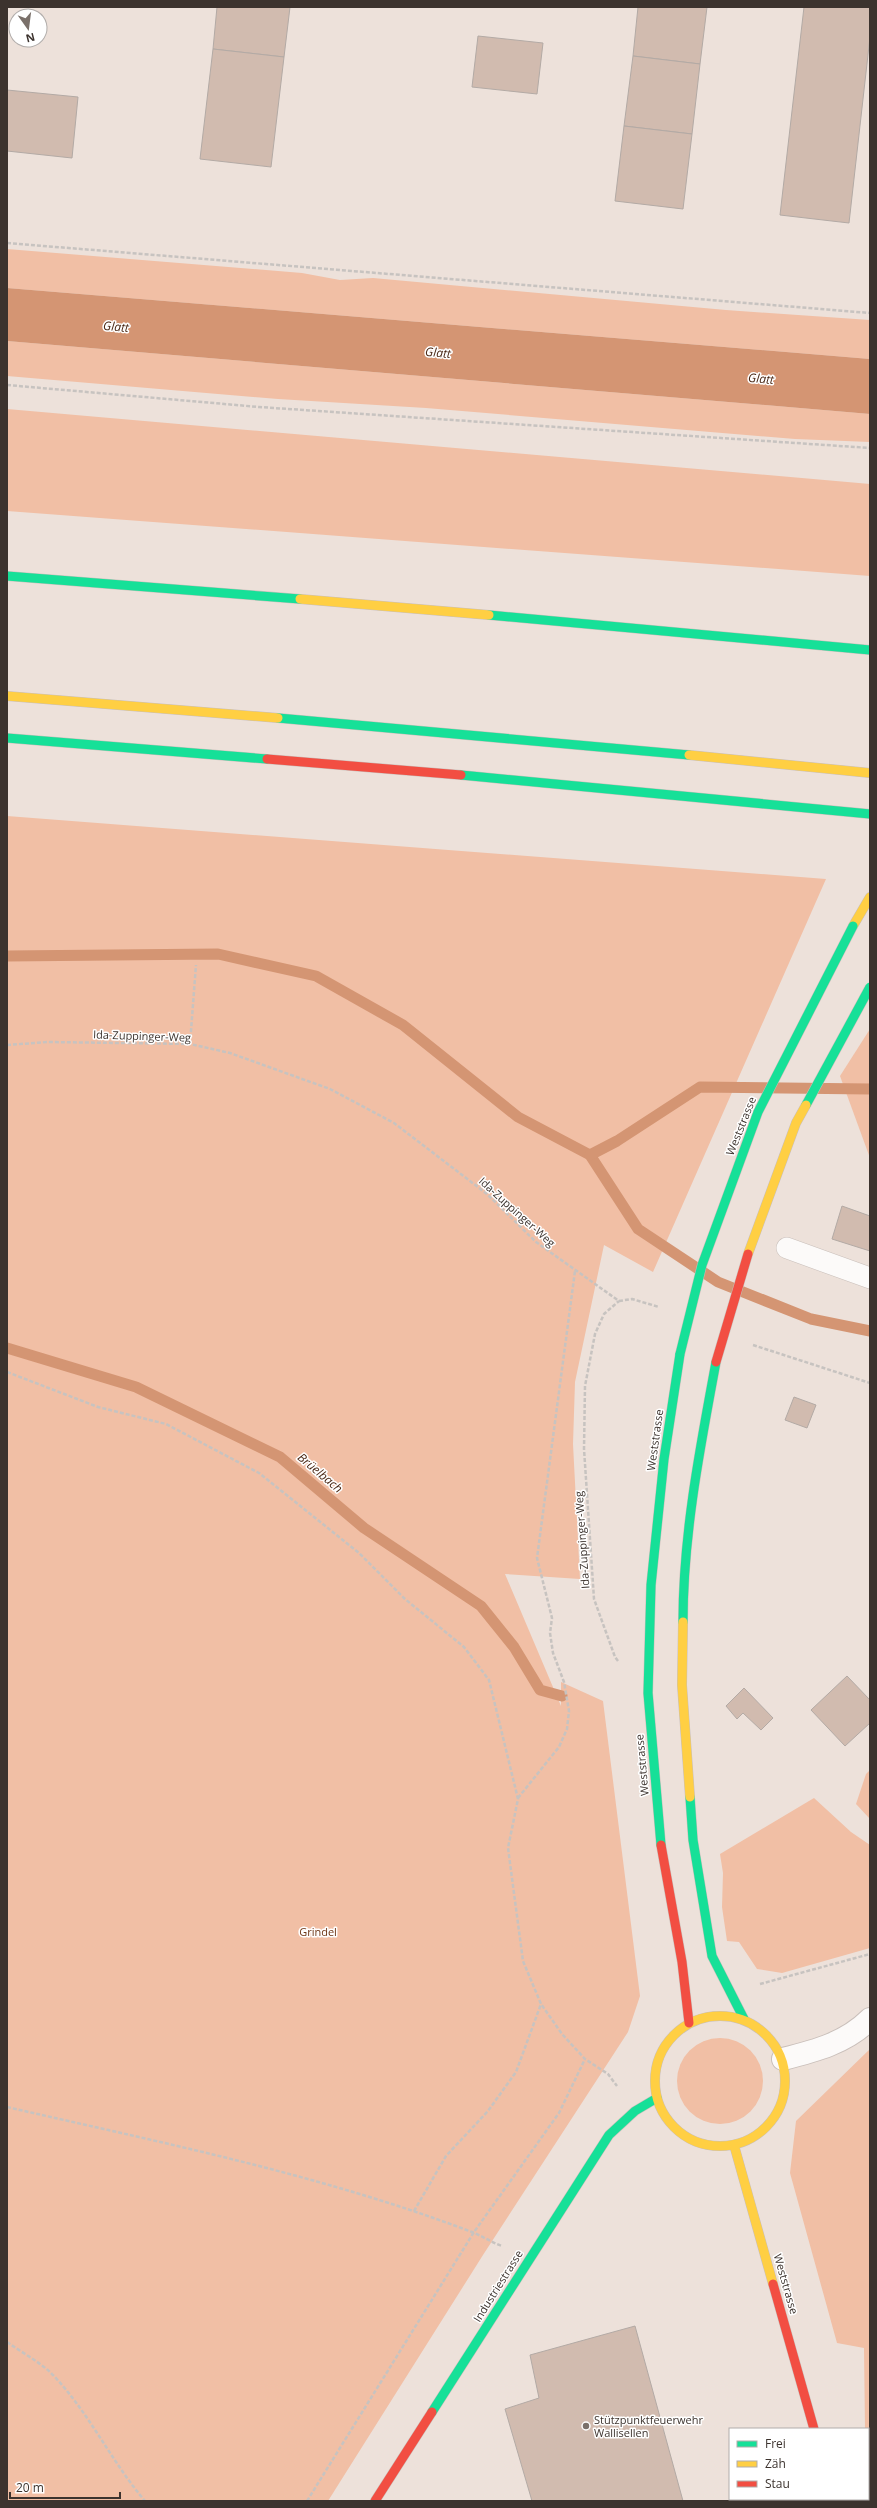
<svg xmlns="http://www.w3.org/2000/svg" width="877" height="2508" viewBox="0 0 877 2508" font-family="'Open Sans',sans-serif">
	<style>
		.green { fill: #f1bfa5 }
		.water { fill: #d49573 }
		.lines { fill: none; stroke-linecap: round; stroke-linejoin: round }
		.stream { stroke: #d49573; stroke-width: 11 }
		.building { fill: #d1bbaf; stroke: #b3aaa5 }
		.lane-casing { stroke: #c9bfba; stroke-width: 22 }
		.street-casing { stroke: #c9bfba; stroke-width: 24 }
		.fast-casing { stroke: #c9bfba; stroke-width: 10 }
		.slow-casing { stroke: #c9bfba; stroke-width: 10 }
		.jam-casing { stroke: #c9bfba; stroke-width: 10 }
		.path { stroke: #c7c3c0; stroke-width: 2.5; stroke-dasharray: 4 2; stroke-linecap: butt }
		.lane { stroke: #fcfaf9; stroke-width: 21 }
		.street { stroke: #fcfaf9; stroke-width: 22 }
		.fast { stroke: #16e098; stroke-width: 9 }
		.slow { stroke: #ffcf43; stroke-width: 9 }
		.jam { stroke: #f24e42; stroke-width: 9 }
		.fast-bridge-casing { stroke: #c9bfba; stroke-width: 10; stroke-linecap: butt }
		.slow-bridge-casing { stroke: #c9bfba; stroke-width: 10; stroke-linecap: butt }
		.jam-bridge-casing { stroke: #c9bfba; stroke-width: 10; stroke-linecap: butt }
		.fast-bridge { stroke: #16e098; stroke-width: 9 }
		.slow-bridge { stroke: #ffcf43; stroke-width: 9 }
		.jam-bridge { stroke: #f24e42; stroke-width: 9 }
		.poi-dot { fill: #7a706a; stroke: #fff; stroke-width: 1.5 }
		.labels { text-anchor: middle; stroke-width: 3; stroke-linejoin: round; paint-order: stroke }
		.street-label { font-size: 11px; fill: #3c332e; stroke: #fff }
		.park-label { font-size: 11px; fill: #6e3515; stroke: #fff }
		.poi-label { font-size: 11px; fill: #3c332e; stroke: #fff; text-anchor: start }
		.water-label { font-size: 12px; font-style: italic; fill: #421f0c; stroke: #fff }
	</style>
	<rect width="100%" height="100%" fill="#ede1da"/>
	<!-- green -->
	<g class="green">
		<path d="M7 249 302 273 340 280 373 278 726 310 870 320V359L7 288Z"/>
		<path d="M7 341 870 414V442L795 439 426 408 278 399 7 376Z"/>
		<path d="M7 409 870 484V576L7 511Z"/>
		<path d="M7 816 826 879 653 1272 604 1245 575 1382 573 1444 580 1579 505 1574 561 1706V1682L603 1701 640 1996 628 2032 483 2255 328 2501H7Z"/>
		<path d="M870 1029V1158L840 1076Z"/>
		<path d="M870 1770V1819L856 1804 866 1774Z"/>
		<path d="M814 1798 851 1832 870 1845V1948L782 1973 757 1969 739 1942 727 1941 722 1907 723 1873 720 1854Z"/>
		<circle cx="720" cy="2081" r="43"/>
		<path d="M870 2049V2454L868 2429H865L864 2348 837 2343 790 2173 796 2121Z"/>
	</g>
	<!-- water -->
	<path class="water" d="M7 288 870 359V414L7 341Z"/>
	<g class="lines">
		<!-- stream -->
		<g class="stream">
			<path d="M7 956 218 954 316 976 403 1025 518 1117 590 1155 638 1229 718 1282 811 1319 870 1331"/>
			<path d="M590 1155 617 1141 700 1087 870 1089"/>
			<path d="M7 1348 136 1387 280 1457 364 1528 481 1606 514 1647 540 1690 562 1696"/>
		</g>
	</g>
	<!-- building -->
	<g class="building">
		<path d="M217 7H290L284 57 213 49Z"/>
		<path d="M638 7H707L700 64 633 56Z"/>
		<path d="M804 7H870V37L849 223 780 215Z"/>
		<path d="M478 36 543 43 537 94 472 87Z"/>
		<path d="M213 49 284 57 271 167 200 159Z"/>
		<path d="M633 56 700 64 692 134 624 126Z"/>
		<path d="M7 90 78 97 72 158 7 151Z"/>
		<path d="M624 126 692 134 683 209 615 201Z"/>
		<path d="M842 1206 870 1216V1251L832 1239Z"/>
		<path d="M794 1397 816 1405 807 1428 785 1420Z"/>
		<path d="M847 1676 870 1700V1723L845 1746 811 1710Z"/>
		<path d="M744 1688 773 1718 761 1730 743 1713 737 1719 726 1706Z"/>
		<path d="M635 2326 683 2501H532L505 2409 539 2398 530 2355Z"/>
	</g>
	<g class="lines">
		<defs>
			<path id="lane" d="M787 1248 870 1278"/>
			<path id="street" d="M783 2059C815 2051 846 2043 870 2019"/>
			<g id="fast">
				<path d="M7 576 300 599"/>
				<path d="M489 615 870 650"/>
				<path d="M278 718 689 755"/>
				<path d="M7 738 267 759"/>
				<path d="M461 775 870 814"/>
				<path d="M683 1622C683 1535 700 1448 716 1362"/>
				<path d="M690 1797 693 1840 712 1956 744 2019"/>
				<path d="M661 1845 648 1693 651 1585 664 1459 680 1354"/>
				<path d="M432 2412 609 2135 635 2111 657 2098"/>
				<path d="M834 2499 835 2501"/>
			</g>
			<g id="slow">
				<path d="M300 599 489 615"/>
				<path d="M7 696 278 718"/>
				<path d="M689 755 870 773"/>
				<path d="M853 926 870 897"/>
				<path d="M683 1622 682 1685 690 1797"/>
				<circle cx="720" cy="2081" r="65"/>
				<path d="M734 2145 773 2284"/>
			</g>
			<g id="jam">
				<path d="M267 759 461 775"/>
				<path d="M661 1845 682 1962 689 2023"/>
				<path d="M773 2284 814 2429"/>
				<path d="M375 2501 432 2412"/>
			</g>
		</defs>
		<!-- lane casing -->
		<use href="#lane" class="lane-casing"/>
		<!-- street casing -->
		<use href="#street" class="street-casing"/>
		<!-- fast casing -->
		<use href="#fast" class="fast-casing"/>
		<!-- slow casing -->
		<use href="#slow" class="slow-casing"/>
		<!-- jam casing -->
		<use href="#jam" class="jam-casing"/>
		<!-- path -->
		<g class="path">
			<path d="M7 243 870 313"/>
			<path d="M7 385 259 407 870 448"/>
			<path d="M190 1044 196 965"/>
			<path d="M7 1045 48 1042 190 1044 230 1053 330 1089 394 1123 487 1194 536 1242 619 1301"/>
			<path d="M619 1301 632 1299 659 1307"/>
			<path d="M753 1345 870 1383"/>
			<path d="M7 1372 98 1407 166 1424 259 1473 359 1553 405 1599 464 1647 489 1680 518 1799 508 1848 523 1961 541 2004 562 2034 585 2059 608 2074 617 2086"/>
			<path d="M618 1661 615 1657 594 1599 584 1449 585 1386 595 1334 604 1314 619 1301"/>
			<path d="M518 1798 559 1747 567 1729 569 1711 564 1682 553 1653 550 1633 552 1618 537 1558 575 1271"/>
			<path d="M760 1984 870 1954"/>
			<path d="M7 2107C163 2143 322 2175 472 2232 482 2236 491 2242 502 2246"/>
			<path d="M414 2211 446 2156 488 2111 516 2072 541 2004"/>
			<path d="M7 2342C21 2352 38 2361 50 2372 88 2410 110 2460 145 2501"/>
			<path d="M307 2501 474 2232 559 2113 585 2059"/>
		</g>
		<!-- lane -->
		<use href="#lane" class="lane"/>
		<!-- street -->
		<use href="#street" class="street"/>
		<!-- fast -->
		<use href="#fast" class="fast"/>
		<!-- slow -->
		<use href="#slow" class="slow"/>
		<!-- jam -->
		<use href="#jam" class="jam"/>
		<defs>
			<g id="fast-bridge">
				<path d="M806 1105 870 987"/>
				<path d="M680 1354 702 1265 758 1112 853 926"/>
			</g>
			<path id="slow-bridge" d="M748 1254 796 1123 806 1105"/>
			<path id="jam-bridge" d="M716 1362 748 1254"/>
		</defs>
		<!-- fast-bridge casing -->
		<use href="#fast-bridge" class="fast-bridge-casing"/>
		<!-- slow-bridge casing -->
		<use href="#slow-bridge" class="slow-bridge-casing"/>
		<!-- jam-bridge casing -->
		<use href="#jam-bridge" class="jam-bridge-casing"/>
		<!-- fast-bridge -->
		<use href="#fast-bridge" class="fast-bridge"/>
		<!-- slow-bridge -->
		<use href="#slow-bridge" class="slow-bridge"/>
		<!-- jam-bridge -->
		<use href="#jam-bridge" class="jam-bridge"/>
	</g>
	<!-- markers -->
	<circle class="poi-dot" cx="586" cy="2426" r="4"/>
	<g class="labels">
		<!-- street labels -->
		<g class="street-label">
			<text transform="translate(142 1036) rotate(2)" y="4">Ida-Zuppinger-Weg</text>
			<text transform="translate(741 1126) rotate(-68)" y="4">Weststrasse</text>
			<text transform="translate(517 1212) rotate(42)" y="4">Ida-Zuppinger-Weg</text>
			<text transform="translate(655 1440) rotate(-82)" y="4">Weststrasse</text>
			<text transform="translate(582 1540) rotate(-94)" y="4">Ida-Zuppinger-Weg</text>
			<text transform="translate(642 1765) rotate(-95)" y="4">Weststrasse</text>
			<text transform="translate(786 2284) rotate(74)" y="4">Weststrasse</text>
			<text transform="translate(498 2286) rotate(-58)" y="4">Industriestrasse</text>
		</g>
		<!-- park labels -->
		<g class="park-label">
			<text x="318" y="1936">Grindel</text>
		</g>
		<!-- poi labels -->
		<g class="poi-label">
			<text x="594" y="2424">Stützpunktfeuerwehr<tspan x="594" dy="13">Wallisellen</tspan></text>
		</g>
		<!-- water labels -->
		<g class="water-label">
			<text transform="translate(116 327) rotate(5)" y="4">Glatt</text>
			<text transform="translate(438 353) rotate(5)" y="4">Glatt</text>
			<text transform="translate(761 379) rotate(5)" y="4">Glatt</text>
			<text transform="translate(320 1473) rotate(40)" y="4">Brüelbach</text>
		</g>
	</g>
	<!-- border -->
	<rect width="877" height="2508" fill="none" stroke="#3c332e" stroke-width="16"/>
	<!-- legend -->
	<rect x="729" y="2428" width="140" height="72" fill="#ffffff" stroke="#b1adab"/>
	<rect x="737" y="2441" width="20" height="6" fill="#16e098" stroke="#b1adab"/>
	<text x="765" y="2448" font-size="12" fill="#3c332e">Frei</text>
	<rect x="737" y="2461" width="20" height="6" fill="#ffcf43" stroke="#b1adab"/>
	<text x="765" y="2468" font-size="12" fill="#3c332e">Zäh</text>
	<rect x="737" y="2481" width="20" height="6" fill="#f24e42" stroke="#b1adab"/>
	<text x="765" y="2488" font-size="12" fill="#3c332e">Stau</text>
	<!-- north arrow -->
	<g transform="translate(28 28) rotate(166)"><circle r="19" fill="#ffffff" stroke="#b1adab"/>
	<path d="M0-3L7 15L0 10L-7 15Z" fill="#7a706a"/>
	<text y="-6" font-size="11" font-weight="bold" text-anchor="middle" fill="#3c332e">N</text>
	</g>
	<!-- scale -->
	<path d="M10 2492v6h110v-6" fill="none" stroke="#3c332e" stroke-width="2"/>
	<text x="16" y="2492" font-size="12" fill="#3c332e" stroke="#ffffff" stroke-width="3" paint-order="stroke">20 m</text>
</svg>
